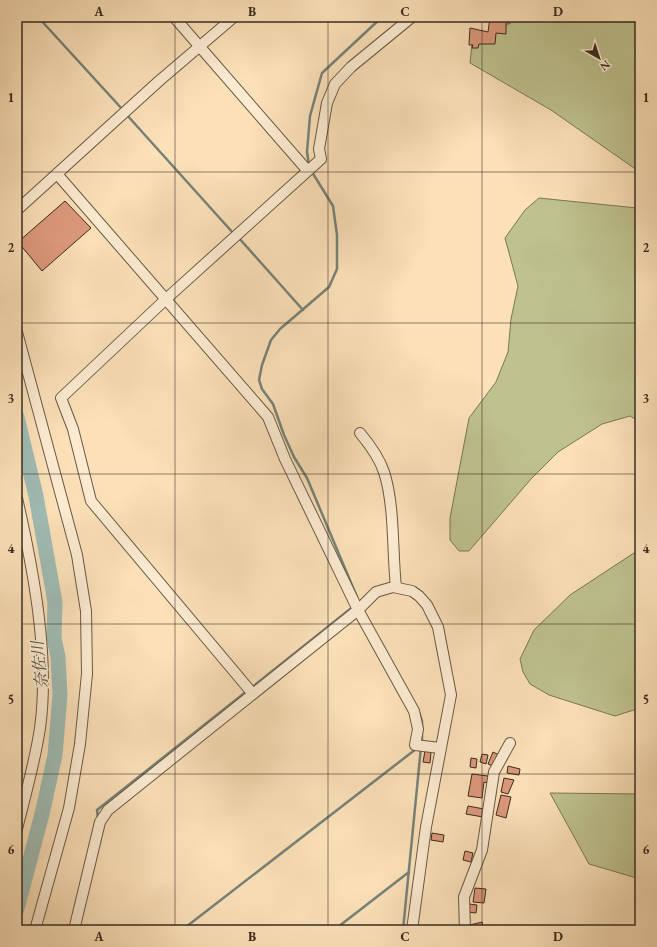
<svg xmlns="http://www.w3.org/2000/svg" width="657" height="947" viewBox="0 0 657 947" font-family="'EB Garamond','Noto Serif JP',serif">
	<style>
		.green { fill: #bec28f; stroke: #7c7658 }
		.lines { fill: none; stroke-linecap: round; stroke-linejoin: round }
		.stream { stroke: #768279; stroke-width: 2.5 }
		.river { stroke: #9fbcb4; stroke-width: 15 }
		.building { fill: #dd997c; stroke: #392a20 }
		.minor-casing { stroke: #6a5846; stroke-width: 12 }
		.minor { stroke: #fcebd1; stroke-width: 10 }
		.grid { fill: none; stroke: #392a20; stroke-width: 1; stroke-opacity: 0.55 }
		.labels { text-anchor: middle; stroke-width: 3.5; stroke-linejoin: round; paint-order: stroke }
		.water-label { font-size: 16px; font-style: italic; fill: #524e45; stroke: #fcebd1 }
		.neatline { fill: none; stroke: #392a20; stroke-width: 1.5 }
		.grid-label { font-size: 13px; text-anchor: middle; font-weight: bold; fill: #392a20 }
	</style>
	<rect width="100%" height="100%" fill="#fbe0b8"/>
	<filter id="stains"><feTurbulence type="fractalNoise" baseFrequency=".005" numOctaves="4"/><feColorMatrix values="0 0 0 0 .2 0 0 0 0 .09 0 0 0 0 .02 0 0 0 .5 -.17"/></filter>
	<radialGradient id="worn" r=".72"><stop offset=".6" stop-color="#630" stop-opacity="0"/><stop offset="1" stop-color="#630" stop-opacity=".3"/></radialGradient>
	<!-- green -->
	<g class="green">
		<path d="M522 17H640V175L634 168 551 110 470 63 472 43Z"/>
		<path d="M539 198 637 208 640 206V422L630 416 602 424 558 452 531 479 469 551H459L450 540V518L469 418 496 382 508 352 511 319 518 286 505 238 525 210Z"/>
		<path d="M640 549V708L615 716 549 695 530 684 523 672 520 659 534 630 570 595Z"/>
		<path d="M550 793 640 794V879L589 864Z"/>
	</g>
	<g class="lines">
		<!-- stream -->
		<g class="stream">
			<path d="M38 17 123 110"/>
			<path d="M126 114 234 234"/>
			<path d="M309 165 307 152 310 116 322 73 382 17"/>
			<path d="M312 172 333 206 337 235V269L329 287 280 329 271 340 262 365 259 380 262 389 273 404 284 435 294 457 307 478 357 597"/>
			<path d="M238 237 303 310"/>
			<path d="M251 688 354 606"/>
			<path d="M418 710 422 721V742"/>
			<path d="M98 819 97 810 247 691"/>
			<path d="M182 930 416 749"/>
			<path d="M334 930 409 872"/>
			<path d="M403 930 421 747"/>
		</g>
		<!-- river -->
		<path class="river" d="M17 417 36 496 55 602 54 638 58 657 60 695 55 755 43 810 17 909"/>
	</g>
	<!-- building -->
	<g class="building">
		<path d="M490 17H509V23H506V34L496 33 495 44H479L478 48H472L473 45H469L470 28 488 32Z"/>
		<path d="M65 201 91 228 42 271 18 242Z"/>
		<path d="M425 751 431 752 430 763 423 762Z"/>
		<path d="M493 752 499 755 493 766 488 764Z"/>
		<path d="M482 754 488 755 486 764 480 762Z"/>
		<path d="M471 758 477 759 476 768 470 767Z"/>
		<path d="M508 766 520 769 519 775 507 773Z"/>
		<path d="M472 774 488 776 487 783 484 782 482 798 468 796Z"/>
		<path d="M504 778 514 780 508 794 501 792Z"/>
		<path d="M501 795 511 797 506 818 496 815Z"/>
		<path d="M468 806 484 809 483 817 466 814Z"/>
		<path d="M432 833 444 835 443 842 431 840Z"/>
		<path d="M465 851 473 853 471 862 463 860Z"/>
		<path d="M475 888 486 889 484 903 473 902Z"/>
		<path d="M469 904 477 905 476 913 468 912Z"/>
		<path d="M482 922 484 930H471L470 925Z"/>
	</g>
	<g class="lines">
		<defs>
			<g id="minor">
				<path d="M174 17 307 170"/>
				<path d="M57 174 268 417 285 459 358 610 414 711 418 729 415 745 440 748"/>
				<path d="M17 210 159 81 234 17"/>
				<path d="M17 332 77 555 86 611 87 674 80 744 69 808 35 930"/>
				<path d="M360 433C370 445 379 457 384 472 395 506 392 551 396 587"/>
				<path d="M17 498C33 568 50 656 40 728 35 762 25 796 17 829"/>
				<path d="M253 694 91 501 73 429 61 398 166 299 321 159 319 149 327 103 335 84 351 67 412 17"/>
				<path d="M74 930 100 822 108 810 358 610 376 592 393 587 412 591 419 596 427 605 438 627 451 695 426 827 412 930"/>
				<path d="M465 930 464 897 482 850 494 772 510 743"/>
			</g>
		</defs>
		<!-- minor casing -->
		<use href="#minor" class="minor-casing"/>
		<!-- minor -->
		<use href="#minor" class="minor"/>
	</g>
	<!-- grid -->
	<path class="grid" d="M175 17V930M328 17V930M482 17V930M17 172H640M17 323H640M17 474H640M17 624H640M17 774H640"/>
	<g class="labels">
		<!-- water labels -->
		<g class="water-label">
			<text transform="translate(39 665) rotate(-96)" y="6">奈佐川</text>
		</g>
	</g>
	<!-- margin -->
	<rect width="657" height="947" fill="none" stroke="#fbe0b8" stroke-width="44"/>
	<!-- north arrow -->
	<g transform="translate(599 58) rotate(141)" stroke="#fcebd1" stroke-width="3" paint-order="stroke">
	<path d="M0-3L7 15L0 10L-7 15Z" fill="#392a20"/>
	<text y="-6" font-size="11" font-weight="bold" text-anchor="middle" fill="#392a20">N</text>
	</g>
	<rect x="22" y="22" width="613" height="903" class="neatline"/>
	<g class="grid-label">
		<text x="99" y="16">A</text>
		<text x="252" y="16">B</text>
		<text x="405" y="16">C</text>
		<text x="558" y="16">D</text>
		<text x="11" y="102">1</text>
		<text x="646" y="102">1</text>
		<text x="11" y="252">2</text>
		<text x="646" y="252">2</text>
		<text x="11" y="403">3</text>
		<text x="646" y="403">3</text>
		<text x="11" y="553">4</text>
		<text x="646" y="553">4</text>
		<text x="11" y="704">5</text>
		<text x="646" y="704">5</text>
		<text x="11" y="854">6</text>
		<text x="646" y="854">6</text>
		<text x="99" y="941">A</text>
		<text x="252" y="941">B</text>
		<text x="405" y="941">C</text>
		<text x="558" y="941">D</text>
	</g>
	<rect width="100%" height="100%" filter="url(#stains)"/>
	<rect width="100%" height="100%" fill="url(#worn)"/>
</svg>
